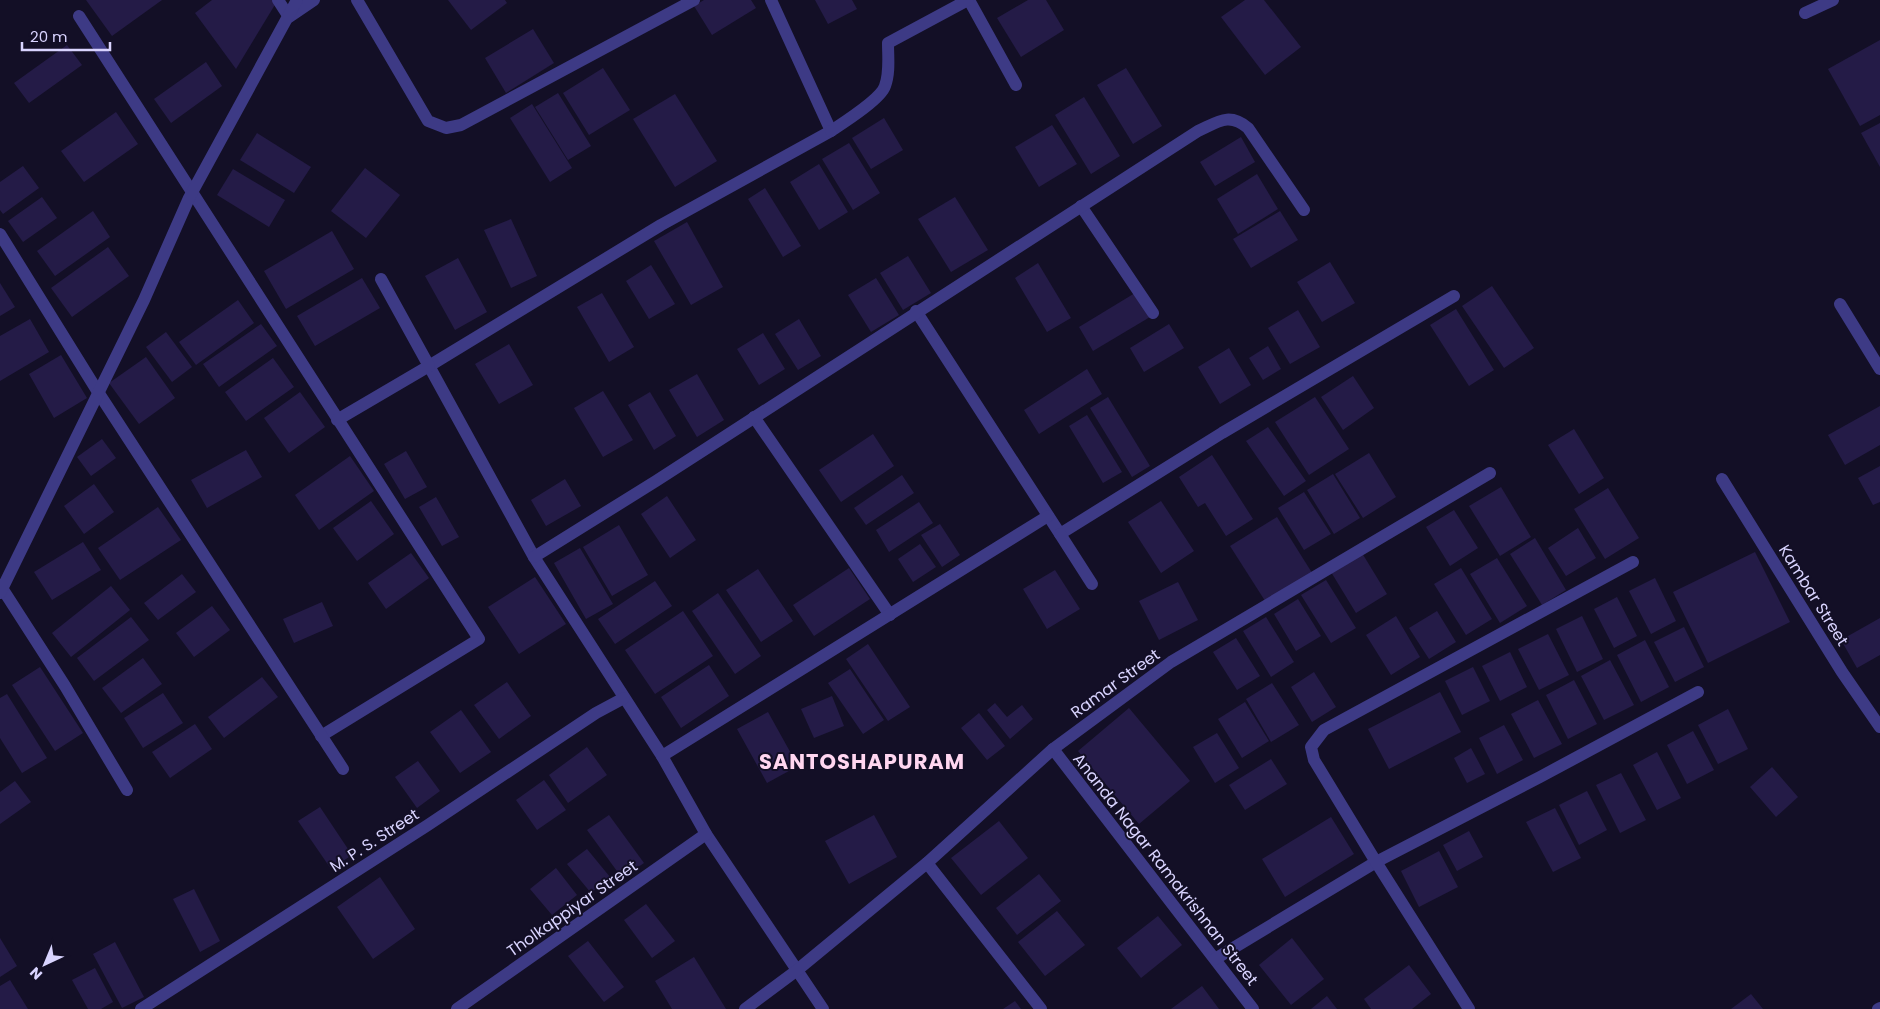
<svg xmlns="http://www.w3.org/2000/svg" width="1880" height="1009" viewBox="0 0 1880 1009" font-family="Poppins,sans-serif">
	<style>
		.building { fill: #241b47 }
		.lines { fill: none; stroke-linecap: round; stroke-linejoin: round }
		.minor { stroke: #3d3a85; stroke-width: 12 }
		.labels { text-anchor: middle; stroke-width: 4; stroke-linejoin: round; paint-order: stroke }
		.street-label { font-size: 16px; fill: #d9d4ff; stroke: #130f26 }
		.district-label { font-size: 21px; font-weight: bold; letter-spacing: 1px; fill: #ffd6f0; stroke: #130f26 }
	</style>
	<rect width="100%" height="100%" fill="#130f26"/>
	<!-- building -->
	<g class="building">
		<path d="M86 0H162L112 36Z"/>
		<path d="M212 0H274L276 3 236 69 195 13Z"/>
		<path d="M448 0H505L507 3 471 30Z"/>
		<path d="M704 0H751L756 8 712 35 694 6Z"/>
		<path d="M815 0H852L857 9 828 24Z"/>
		<path d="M1028 0H1046L1064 30 1021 57 997 18Z"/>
		<path d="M1245 0H1264L1301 47 1265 75 1221 17Z"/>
		<path d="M533 29 554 63 506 93 485 58Z"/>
		<path d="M1880 40V115L1860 126 1828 69Z"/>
		<path d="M67 45 82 65 29 103 14 83Z"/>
		<path d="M206 62 222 86 171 123 154 99Z"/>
		<path d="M603 68 630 110 589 135 563 93Z"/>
		<path d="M1126 68 1162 126 1133 144 1097 85Z"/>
		<path d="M558 93 591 146 568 160 535 107Z"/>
		<path d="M675 94 717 161 675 187 633 119Z"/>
		<path d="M1084 97 1120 156 1091 174 1055 115Z"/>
		<path d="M532 104 572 168 550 182 510 118Z"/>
		<path d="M116 112 138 144 84 182 61 151Z"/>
		<path d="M884 118 903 150 871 169 852 138Z"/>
		<path d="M1880 123V167L1861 133Z"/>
		<path d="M1052 125 1077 164 1039 187 1015 147Z"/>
		<path d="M257 133 311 167 294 193 240 160Z"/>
		<path d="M1241 137 1255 162 1215 186 1200 162Z"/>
		<path d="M849 143 880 193 853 210 822 159Z"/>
		<path d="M819 164 848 212 819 230 790 182Z"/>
		<path d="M23 166 39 188 3 214 0 210V182Z"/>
		<path d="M365 168 400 195 366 238 331 211Z"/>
		<path d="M233 169 285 200 269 227 217 195Z"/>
		<path d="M1257 174 1278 209 1238 234 1217 199Z"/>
		<path d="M765 188 801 246 783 257 748 199Z"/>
		<path d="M42 197 57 218 23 242 8 221Z"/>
		<path d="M955 197 988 250 951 272 918 219Z"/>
		<path d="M93 211 110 237 55 276 37 251Z"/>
		<path d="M1280 211 1298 240 1251 268 1233 239Z"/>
		<path d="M511 219 537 276 511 288 484 230Z"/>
		<path d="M687 222 723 287 691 305 654 241Z"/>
		<path d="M332 231 354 269 286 309 264 271Z"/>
		<path d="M108 247 129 276 72 317 51 288Z"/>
		<path d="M908 256 931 293 903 310 880 273Z"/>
		<path d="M458 258 487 312 455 330 425 276Z"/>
		<path d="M1330 262 1355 303 1322 322 1297 282Z"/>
		<path d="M1038 263 1071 318 1047 332 1015 278Z"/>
		<path d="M651 265 675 304 649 319 626 281Z"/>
		<path d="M362 278 380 308 315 346 297 316Z"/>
		<path d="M876 278 899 315 871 332 848 295Z"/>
		<path d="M0 283 15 307 0 316Z"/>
		<path d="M1492 286 1534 348 1504 368 1462 306Z"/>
		<path d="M602 293 634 347 609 362 577 307Z"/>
		<path d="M1135 293 1150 317 1093 351 1079 327Z"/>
		<path d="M238 300 254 323 196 365 179 342Z"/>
		<path d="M1456 309 1494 370 1469 386 1430 325Z"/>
		<path d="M1298 310 1320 347 1290 364 1268 328Z"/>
		<path d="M30 319 49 352 0 381V336Z"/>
		<path d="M799 319 821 356 798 370 775 334Z"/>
		<path d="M261 324 277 346 219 387 203 364Z"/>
		<path d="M1169 324 1184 348 1144 372 1130 348Z"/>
		<path d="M166 332 192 367 172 382 146 347Z"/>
		<path d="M763 333 785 369 759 385 737 349Z"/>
		<path d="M509 344 533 385 499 404 475 364Z"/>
		<path d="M1268 346 1281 369 1263 380 1249 358Z"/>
		<path d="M1229 348 1251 385 1220 404 1198 367Z"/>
		<path d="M61 355 87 398 54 418 29 374Z"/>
		<path d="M146 357 175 398 139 424 109 383Z"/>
		<path d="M273 358 294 387 246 421 225 392Z"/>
		<path d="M1087 369 1102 394 1039 434 1024 410Z"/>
		<path d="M697 374 724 420 697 437 669 390Z"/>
		<path d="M1353 376 1374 408 1343 430 1321 397Z"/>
		<path d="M603 391 633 440 603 457 574 408Z"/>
		<path d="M300 392 325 427 289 453 264 418Z"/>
		<path d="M650 392 676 436 654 450 628 405Z"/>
		<path d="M1108 397 1150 466 1132 477 1090 408Z"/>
		<path d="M1315 397 1349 449 1309 475 1275 422Z"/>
		<path d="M1880 406V445L1845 465 1828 435Z"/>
		<path d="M1087 415 1122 472 1103 483 1069 426Z"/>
		<path d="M1268 427 1306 481 1284 496 1246 441Z"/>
		<path d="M1574 429 1604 478 1579 494 1548 445Z"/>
		<path d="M873 434 894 466 841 502 819 470Z"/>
		<path d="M102 439 116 458 91 476 77 457Z"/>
		<path d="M246 450 262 477 207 508 191 480Z"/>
		<path d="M406 451 427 487 405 499 384 464Z"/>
		<path d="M1369 453 1396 497 1363 518 1335 474Z"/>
		<path d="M1212 455 1253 519 1226 536 1205 503 1198 507 1179 477Z"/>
		<path d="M350 456 374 491 319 530 295 495Z"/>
		<path d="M1880 466V502L1873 505 1858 478Z"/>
		<path d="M1333 474 1360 518 1334 534 1307 490Z"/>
		<path d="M902 475 914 493 866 525 854 508Z"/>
		<path d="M565 479 581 506 546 526 531 500Z"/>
		<path d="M94 484 114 512 84 534 64 506Z"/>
		<path d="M1501 487 1531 537 1500 556 1469 506Z"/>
		<path d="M1608 488 1639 538 1605 559 1574 509Z"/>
		<path d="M1304 492 1331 534 1304 550 1278 508Z"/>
		<path d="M667 496 696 540 670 558 641 514Z"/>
		<path d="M436 497 459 537 442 546 419 507Z"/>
		<path d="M371 501 394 534 357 561 333 528Z"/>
		<path d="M1161 501 1194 551 1161 573 1128 522Z"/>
		<path d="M919 502 933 523 889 552 876 530Z"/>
		<path d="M158 507 181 540 120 580 98 548Z"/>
		<path d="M1454 510 1478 548 1450 566 1426 527Z"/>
		<path d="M1277 517 1314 576 1267 604 1230 546Z"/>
		<path d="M940 524 960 555 942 567 921 535Z"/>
		<path d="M619 525 648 575 612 596 583 547Z"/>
		<path d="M1578 528 1596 558 1566 576 1548 548Z"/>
		<path d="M1535 538 1566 590 1542 605 1510 554Z"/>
		<path d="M83 542 101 570 52 600 34 572Z"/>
		<path d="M920 544 936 567 913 582 898 559Z"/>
		<path d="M580 548 613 604 586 619 554 563Z"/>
		<path d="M1755 552 1790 622 1708 663 1673 592Z"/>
		<path d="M411 553 429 578 386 609 368 583Z"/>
		<path d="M1362 553 1387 594 1356 613 1331 572Z"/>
		<path d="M1497 558 1527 606 1500 623 1470 574Z"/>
		<path d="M849 568 870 599 814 636 793 605Z"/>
		<path d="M1461 568 1492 619 1466 635 1434 584Z"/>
		<path d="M758 569 793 621 761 642 726 590Z"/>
		<path d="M1055 570 1080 609 1047 629 1023 589Z"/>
		<path d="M182 574 196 592 158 620 144 603Z"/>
		<path d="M535 577 566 624 519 654 488 607Z"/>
		<path d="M1655 578 1676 621 1651 634 1629 591Z"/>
		<path d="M1326 580 1356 628 1331 643 1301 595Z"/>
		<path d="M655 581 672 606 615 644 598 619Z"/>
		<path d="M1178 582 1198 620 1159 640 1139 601Z"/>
		<path d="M111 586 130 610 71 657 52 633Z"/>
		<path d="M718 593 761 656 735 674 692 611Z"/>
		<path d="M1617 597 1637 636 1614 648 1594 609Z"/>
		<path d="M1298 599 1321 636 1296 651 1274 614Z"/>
		<path d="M322 602 333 626 294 643 283 619Z"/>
		<path d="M212 606 230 630 194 657 176 633Z"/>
		<path d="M683 611 713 656 655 694 625 650Z"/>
		<path d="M1437 611 1456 642 1429 659 1409 628Z"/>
		<path d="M1396 616 1420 657 1391 675 1366 635Z"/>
		<path d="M1582 616 1603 659 1577 672 1556 629Z"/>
		<path d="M131 617 149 640 94 681 77 658Z"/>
		<path d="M1266 617 1294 662 1271 677 1243 631Z"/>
		<path d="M1880 618V655L1857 668 1841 640Z"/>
		<path d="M1684 627 1704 667 1675 682 1654 642Z"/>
		<path d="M1548 634 1569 675 1539 690 1518 649Z"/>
		<path d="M1236 638 1260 676 1237 690 1213 652Z"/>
		<path d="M1645 640 1669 687 1641 702 1617 655Z"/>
		<path d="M868 644 910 707 888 721 846 659Z"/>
		<path d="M1510 652 1527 687 1500 701 1482 666Z"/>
		<path d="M143 658 162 684 121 713 102 688Z"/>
		<path d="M1610 660 1634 705 1604 720 1581 676Z"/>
		<path d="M709 665 729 696 681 728 661 697Z"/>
		<path d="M40 667 83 733 55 751 12 685Z"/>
		<path d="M1473 667 1490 701 1462 715 1445 681Z"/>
		<path d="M850 669 884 720 863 734 828 683Z"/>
		<path d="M1314 672 1336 707 1312 722 1291 687Z"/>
		<path d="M262 677 278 697 224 738 208 717Z"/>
		<path d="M1574 680 1597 724 1568 739 1546 695Z"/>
		<path d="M507 682 531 716 499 739 474 705Z"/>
		<path d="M1272 683 1299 725 1271 742 1246 699Z"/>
		<path d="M1440 692 1461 732 1389 769 1368 729Z"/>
		<path d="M163 693 183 723 143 748 124 718Z"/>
		<path d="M7 694 47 758 22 773 0 738V698Z"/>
		<path d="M832 696 844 726 814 738 801 709Z"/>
		<path d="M1538 700 1562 744 1534 758 1511 714Z"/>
		<path d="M1245 702 1269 741 1242 758 1218 719Z"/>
		<path d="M995 703 1007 717 1022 705 1033 719 1010 739 987 710Z"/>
		<path d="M1129 708 1190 781 1139 824 1078 751Z"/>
		<path d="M1728 709 1748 749 1718 764 1698 725Z"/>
		<path d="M461 710 491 752 460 773 430 732Z"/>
		<path d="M768 712 798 766 767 783 737 729Z"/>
		<path d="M979 713 1005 746 987 760 961 728Z"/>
		<path d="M195 724 212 749 170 778 152 752Z"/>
		<path d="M1504 725 1523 760 1497 774 1479 738Z"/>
		<path d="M1693 731 1714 770 1687 784 1667 745Z"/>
		<path d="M1217 733 1239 768 1215 783 1193 747Z"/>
		<path d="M587 747 607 775 568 803 549 775Z"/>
		<path d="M1471 748 1485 774 1467 783 1454 758Z"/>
		<path d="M1657 752 1681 798 1657 810 1633 765Z"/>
		<path d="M1271 759 1287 784 1245 810 1229 785Z"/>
		<path d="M418 761 440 791 417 808 395 777Z"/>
		<path d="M1772 767 1798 797 1776 817 1750 787Z"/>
		<path d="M1621 773 1646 820 1620 833 1596 785Z"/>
		<path d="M544 780 566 810 537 830 516 800Z"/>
		<path d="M15 781 31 802 0 824V792Z"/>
		<path d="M1587 791 1607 830 1579 845 1559 805Z"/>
		<path d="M320 807 352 855 331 869 298 821Z"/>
		<path d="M1555 808 1581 858 1553 872 1526 822Z"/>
		<path d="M609 815 644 863 622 878 587 830Z"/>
		<path d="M874 815 897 857 849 884 825 841Z"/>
		<path d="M1331 817 1354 854 1285 897 1262 859Z"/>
		<path d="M999 821 1028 858 981 895 951 858Z"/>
		<path d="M1469 831 1483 857 1457 871 1443 845Z"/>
		<path d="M587 849 610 877 591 893 567 864Z"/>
		<path d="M1439 851 1458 887 1419 907 1401 871Z"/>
		<path d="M556 868 577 895 552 915 530 889Z"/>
		<path d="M1039 874 1061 901 1017 935 996 908Z"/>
		<path d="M380 877 415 929 373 959 337 907Z"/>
		<path d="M194 889 220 941 200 952 173 899Z"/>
		<path d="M646 904 675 941 652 958 624 920Z"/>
		<path d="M1057 911 1085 945 1045 976 1018 942Z"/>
		<path d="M1158 916 1182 945 1141 978 1117 948Z"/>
		<path d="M0 938 17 966 0 977Z"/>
		<path d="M1292 938 1324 979 1291 1005 1259 965Z"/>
		<path d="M588 941 624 987 604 1002 568 956Z"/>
		<path d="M115 942 144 997 122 1008 93 954Z"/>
		<path d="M694 957 726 1009H672L655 981Z"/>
		<path d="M1409 965 1431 994 1412 1009H1371L1364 999Z"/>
		<path d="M95 968 113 1002 101 1009H88L72 980Z"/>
		<path d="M10 980 28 1009H0V986Z"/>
		<path d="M1202 986 1219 1009H1171Z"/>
		<path d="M1751 994 1763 1009H1731Z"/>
		<path d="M1327 996 1337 1009H1311Z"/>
		<path d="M1015 1001 1021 1009H1003Z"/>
	</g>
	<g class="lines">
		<!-- minor -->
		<g class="minor">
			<path d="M278 0 289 17 314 0"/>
			<path d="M357 0 428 121 446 128 461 125 694 0"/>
			<path d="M771 0 831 131 661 225 429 366 534 557 662 756 706 834 823 1009"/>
			<path d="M969 0 1016 85"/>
			<path d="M1805 13 1833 0"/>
			<path d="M79 16 479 639 321 736"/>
			<path d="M831 131C843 123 881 99 885 86 890 73 888 57 888 43L968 0"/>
			<path d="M1081 206 1153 313"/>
			<path d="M0 234 98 392 343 769"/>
			<path d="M1840 304 1880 369"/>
			<path d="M916 311 1060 534 1222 433 1454 296"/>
			<path d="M754 417 890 615"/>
			<path d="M337 420 429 366 381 279"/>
			<path d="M1722 479 1842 672 1880 727"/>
			<path d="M1060 534 1092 584"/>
			<path d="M534 557 656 481 1198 131C1218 122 1229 112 1248 128L1304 210"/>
			<path d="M0 585 65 686 127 790"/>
			<path d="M0 593 144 300 189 198 297 0"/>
			<path d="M1053 749 1253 1009"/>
			<path d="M662 756 1048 516"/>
			<path d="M927 863 1041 1009"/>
			<path d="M1215 959 1376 862 1540 777 1698 692"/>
			<path d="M141 1009 428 825 596 713 624 698"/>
			<path d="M457 1009 706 834"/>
			<path d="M745 1009 796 971 927 863 1053 749 1171 662 1490 473"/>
			<path d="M1469 1009 1376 862 1314 760 1311 747 1324 730 1633 562"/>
			<path d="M1878 1009 1880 1008"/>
		</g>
	</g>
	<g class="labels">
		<!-- street labels -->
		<g class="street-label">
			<text transform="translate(1814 595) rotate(58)" y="6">Kambar Street</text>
			<text transform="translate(1115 683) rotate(-36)" y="6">Ramar Street</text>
			<text transform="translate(374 840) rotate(-33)" y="6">M. P. S. Street</text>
			<text transform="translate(1166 869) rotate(52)" y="6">Ananda Nagar Ramakrishnan Street</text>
			<text transform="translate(572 908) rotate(-35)" y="6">Tholkappiyar Street</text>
		</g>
		<!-- district labels -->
		<g class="district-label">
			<text x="862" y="769">SANTOSHAPURAM</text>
		</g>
	</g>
	<!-- north arrow -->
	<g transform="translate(45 964) rotate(224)" stroke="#130f26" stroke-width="4" paint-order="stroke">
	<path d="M0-4L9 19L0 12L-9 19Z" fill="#d9d4ff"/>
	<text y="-8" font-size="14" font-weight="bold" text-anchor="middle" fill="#d9d4ff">N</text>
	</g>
	<!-- scale -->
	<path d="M22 42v8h88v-8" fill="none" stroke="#d9d4ff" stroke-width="2.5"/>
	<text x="30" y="42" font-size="15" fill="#d9d4ff" stroke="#130f26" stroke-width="4" paint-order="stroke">20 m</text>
</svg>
